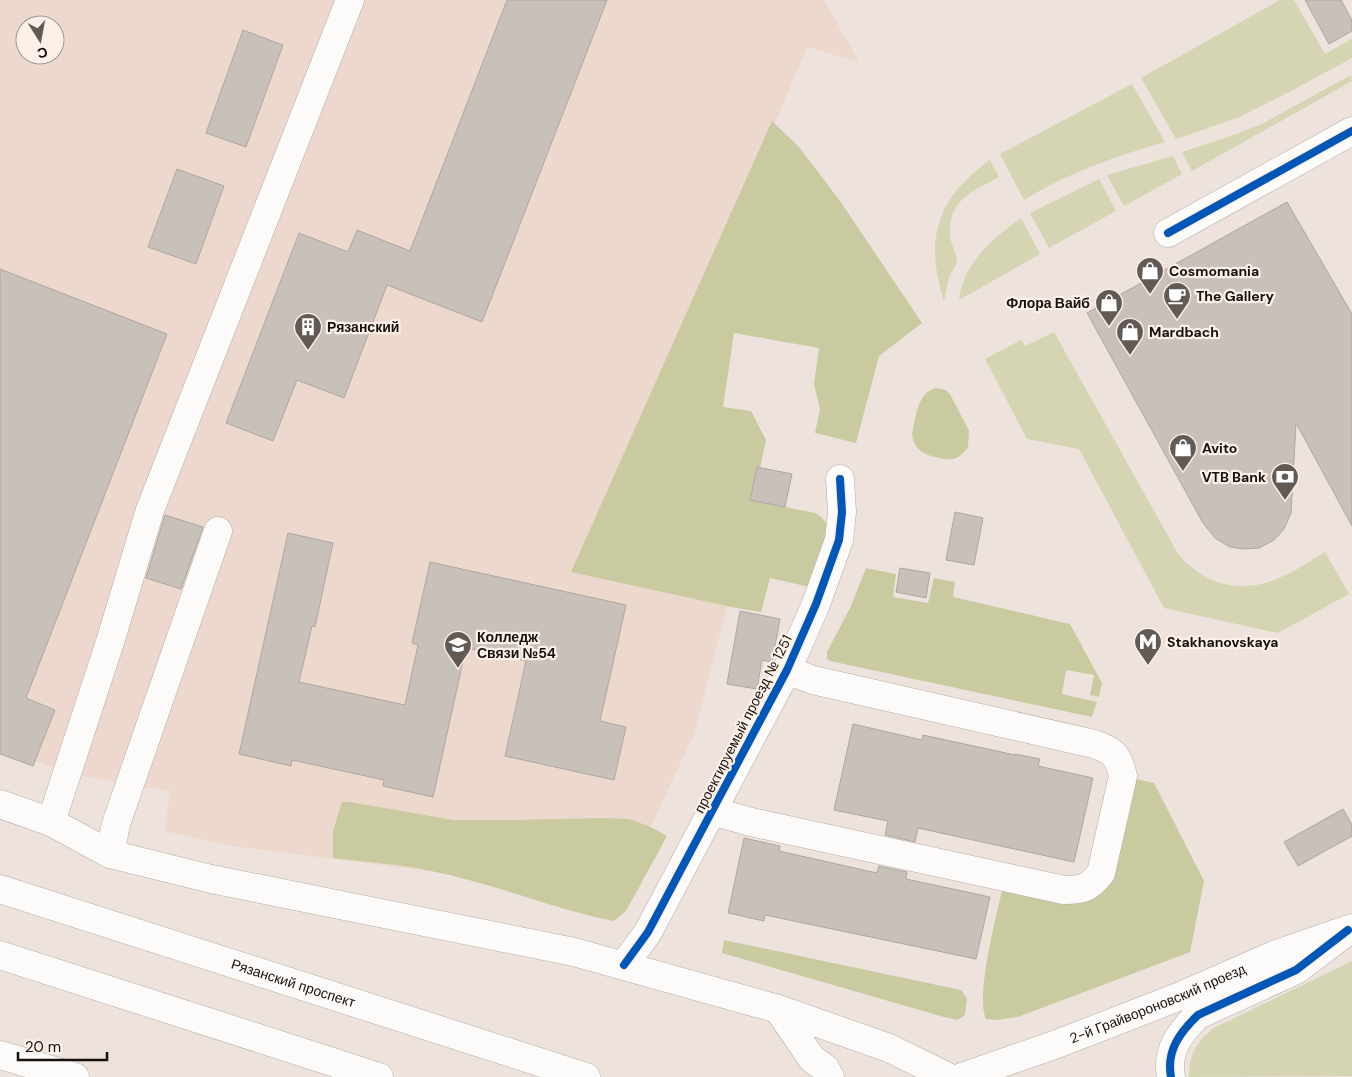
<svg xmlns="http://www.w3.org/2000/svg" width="1352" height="1077" viewBox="0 0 1352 1077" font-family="'DM Sans',sans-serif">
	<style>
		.built { fill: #ecd8cc; fill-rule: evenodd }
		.green { fill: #d5d5b3 }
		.forest { fill: #cacaa0 }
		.building { fill: #c8c1ba; stroke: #aea7a1 }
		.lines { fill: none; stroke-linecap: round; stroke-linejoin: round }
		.minor-casing { stroke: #b6ada8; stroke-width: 29 }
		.major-casing { stroke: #b6ada8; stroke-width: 29 }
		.minor { stroke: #fcfbfa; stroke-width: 28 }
		.major { stroke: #fcfbfa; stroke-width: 28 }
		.cycleway-casing { stroke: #fcf0e8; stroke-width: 11 }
		.cycleway { stroke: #0057b8; stroke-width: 8 }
		.labels { text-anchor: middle; stroke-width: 4.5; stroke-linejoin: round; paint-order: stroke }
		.poi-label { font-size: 14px; font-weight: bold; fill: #17110c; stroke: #fcf0e8; text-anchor: start }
		.street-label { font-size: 14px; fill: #17110c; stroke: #fcf0e8 }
	</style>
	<rect width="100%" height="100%" fill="#ede2dc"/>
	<!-- built -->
	<path class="built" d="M0 0H824L859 62 807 47 586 570 728 603 694 734 610 913 469 876 233 846 165 831 170 791 75 775 0 747ZM25 25H55V55H25Z"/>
	<!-- green -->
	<g class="green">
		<path d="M1280 0H1294L1325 54 1352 39V58L1291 91 1237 118 1176 139 1141 78Z"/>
		<path d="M1351 75 1352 81 1192 171 1182 152 1228 137 1262 124Z"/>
		<path d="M1132 84 1165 142C1115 156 1068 173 1024 200L1000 154Z"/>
		<path d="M1173 156 1182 174 1124 206 1107 175Z"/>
		<path d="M990 160 999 177C973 191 948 200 950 234 950 243 957 253 957 260 956 266 951 273 949 278 947 285 946 293 944 301 924 239 937 198 990 160Z"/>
		<path d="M1099 179 1116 211 1049 248 1030 213Z"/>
		<path d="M1021 218 1040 254 959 300C963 263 993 238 1021 218Z"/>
		<path d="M1054 332 1177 552C1200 582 1238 595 1274 580 1292 573 1309 562 1325 552L1349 594 1278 633 1164 608 1079 449 1027 439 985 359 1021 340 1025 346Z"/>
		<path d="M1352 961V1076L1189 1077C1188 1057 1197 1040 1214 1028Z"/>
	</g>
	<!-- forest -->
	<g class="forest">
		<path d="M772 121 799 147 840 201 922 323 879 356 856 443 815 433 820 409 814 384 819 348 734 333 723 407 751 411 766 440 760 468H757L750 500 815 513 820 516 828 525 814 588 770 578 761 612 736 608 571 572Z"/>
		<path d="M937 388 946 390 950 394 969 431 968 447C965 451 961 456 956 458 951 460 945 459 940 458 925 455 914 451 912 434 916 418 917 391 937 388Z"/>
		<path d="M866 568 896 574 893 597 928 603 934 578 955 582 953 597 1070 624 1102 683 1099 697 1090 695 1094 675 1066 670 1062 694 1097 702 1092 717 830 661 827 659V652L851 606Z"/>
		<path d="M1132 778 1154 783 1204 881 1190 952 1018 1017 996 1020 986 1019C975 996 997 914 1003 886L1082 899Z"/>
		<path d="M342 802H350L453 820H514L602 818 629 819 651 827 667 836 626 911 614 921C552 909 493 883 431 871 399 864 366 862 333 858V831Z"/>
		<path d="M724 940 961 990 967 998 965 1015 958 1020 944 1017 722 953Z"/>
	</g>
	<!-- building -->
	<g class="building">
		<path d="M507 0H607L482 322 387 285 344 398 297 380 273 441 226 423 299 233 348 252 357 230 410 251Z"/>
		<path d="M1305 0H1341L1352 20V31L1329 44Z"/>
		<path d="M243 30 283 45 246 147 206 133Z"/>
		<path d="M177 169 224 186 196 264 148 247Z"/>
		<path d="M1287 202 1352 314V526L1296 423 1291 513 1284 529 1274 540 1259 548 1244 549 1230 547 1215 538 1203 523 1087 313Z"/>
		<path d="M0 269 167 334 26 698 55 710 33 766 0 754Z"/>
		<path d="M757 467 792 474 785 507 750 500Z"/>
		<path d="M955 512 983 518 974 565 946 560Z"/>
		<path d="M165 515 203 527 181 589 146 578Z"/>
		<path d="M288 533 333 543 315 627 312 626 299 682 405 705 418 645 412 643 430 562 626 605 600 721 626 727 614 780 505 756 526 661 466 648 433 797 383 786 384 780 292 760 291 766 239 754Z"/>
		<path d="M900 568 930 573 926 598 896 592Z"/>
		<path d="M740 611 780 619 772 662 762 660 757 689 727 684Z"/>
		<path d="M853 724 922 740 923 735 1015 755V754L1040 759 1038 766 1093 778 1074 862 918 828 915 842 885 835 888 821 834 810Z"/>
		<path d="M1343 809 1352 825V836L1298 866 1284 842Z"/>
		<path d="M744 838 780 846 779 851 877 873 879 866 907 872 906 879 990 897 976 959 765 915 764 921 728 913Z"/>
	</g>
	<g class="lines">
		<defs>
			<g id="minor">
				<path d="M1168 233 1352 131"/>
				<path d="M712 811 751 822 1064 890C1083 890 1089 888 1101 873L1123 776C1118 755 1114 751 1094 744L813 680 787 670"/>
				<path d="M51 822 110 642 150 510 350 0"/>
				<path d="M110 854 116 824 218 531"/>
				<path d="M624 965 648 932 712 811 787 670 816 604 839 540 842 512 840 479"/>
				<path d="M1171 1077C1166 1051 1180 1032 1198 1015L1296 970 1345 933"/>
			</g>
			<g id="major">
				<path d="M0 804 51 822 110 854 211 879 574 952 778 1009 889 1048 948 1077"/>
				<path id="s1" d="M0 889 586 1077"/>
				<path d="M0 955 379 1077"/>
				<path d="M778 1009 812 1059 825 1068 830 1077"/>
				<path d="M0 1055 75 1077"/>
				<path id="s2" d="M962 1077 1057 1044 1178 997 1274 955 1352 928"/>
			</g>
		</defs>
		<!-- minor casing -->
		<use href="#minor" class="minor-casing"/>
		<!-- major casing -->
		<use href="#major" class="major-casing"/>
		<!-- minor -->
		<use href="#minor" class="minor"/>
		<!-- major -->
		<use href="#major" class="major"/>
		<defs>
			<g id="cycleway">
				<path d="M1168 233 1352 131"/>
				<path d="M624 965 648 932 712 811 787 670 816 604 839 540 842 512 840 479"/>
				<path d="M1171 1077C1166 1051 1180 1032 1198 1015L1296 970 1348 930"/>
			</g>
		</defs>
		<!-- cycleway casing -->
		<use href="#cycleway" class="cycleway-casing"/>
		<!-- cycleway -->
		<use href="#cycleway" class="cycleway"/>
	</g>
	<!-- icons -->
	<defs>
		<symbol id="shop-pin" viewBox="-11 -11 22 30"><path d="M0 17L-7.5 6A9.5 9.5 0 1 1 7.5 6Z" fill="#625a55" stroke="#fcf0e8"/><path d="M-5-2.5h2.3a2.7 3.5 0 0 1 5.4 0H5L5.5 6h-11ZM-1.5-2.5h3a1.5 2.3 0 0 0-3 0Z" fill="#fff"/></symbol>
		<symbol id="cafe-pin" viewBox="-11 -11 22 30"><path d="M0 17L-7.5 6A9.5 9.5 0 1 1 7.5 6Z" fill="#625a55" stroke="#fcf0e8"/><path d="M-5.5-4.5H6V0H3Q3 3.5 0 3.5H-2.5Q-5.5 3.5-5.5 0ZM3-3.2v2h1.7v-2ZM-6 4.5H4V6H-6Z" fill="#fff"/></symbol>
		<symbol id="building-pin" viewBox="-11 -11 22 30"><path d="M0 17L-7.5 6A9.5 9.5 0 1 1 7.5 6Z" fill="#625a55" stroke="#fcf0e8"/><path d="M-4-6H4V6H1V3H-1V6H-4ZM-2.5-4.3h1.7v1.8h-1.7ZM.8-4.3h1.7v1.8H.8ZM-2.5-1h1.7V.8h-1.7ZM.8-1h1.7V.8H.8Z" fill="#fff"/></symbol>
		<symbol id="bank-pin" viewBox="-11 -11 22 30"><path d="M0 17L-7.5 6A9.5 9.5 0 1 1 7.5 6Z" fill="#625a55" stroke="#fcf0e8"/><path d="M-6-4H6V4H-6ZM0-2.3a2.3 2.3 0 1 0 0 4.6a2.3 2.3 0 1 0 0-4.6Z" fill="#fff"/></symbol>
		<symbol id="metro-pin" viewBox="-11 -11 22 30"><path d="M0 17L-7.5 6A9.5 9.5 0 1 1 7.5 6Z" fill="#625a55" stroke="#fcf0e8"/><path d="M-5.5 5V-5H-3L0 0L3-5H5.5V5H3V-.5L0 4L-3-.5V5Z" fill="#fff"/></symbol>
		<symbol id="university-pin" viewBox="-11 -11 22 30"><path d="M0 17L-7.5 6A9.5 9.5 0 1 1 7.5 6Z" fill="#625a55" stroke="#fcf0e8"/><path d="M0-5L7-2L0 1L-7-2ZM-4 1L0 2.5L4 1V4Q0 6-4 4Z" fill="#fff"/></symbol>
	</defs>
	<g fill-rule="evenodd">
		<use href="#shop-pin" x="1134" y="255" width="32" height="43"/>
		<use href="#cafe-pin" x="1161" y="280" width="32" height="43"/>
		<use href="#shop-pin" x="1093" y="287" width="32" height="43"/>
		<use href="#building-pin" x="292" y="311" width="32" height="43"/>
		<use href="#shop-pin" x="1114" y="316" width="32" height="43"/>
		<use href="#shop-pin" x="1167" y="432" width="32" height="43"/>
		<use href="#bank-pin" x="1269" y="461" width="32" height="43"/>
		<use href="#metro-pin" x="1132" y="626" width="32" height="43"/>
		<use href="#university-pin" x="442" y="629" width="32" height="43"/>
	</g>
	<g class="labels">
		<!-- poi labels -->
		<g class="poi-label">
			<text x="1169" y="276">Cosmomania</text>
			<text x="1196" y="301">The Gallery</text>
			<text x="1090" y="308" text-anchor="end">Флора Вайб</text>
			<text x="327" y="332">Рязанский</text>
			<text x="1149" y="337">Mardbach</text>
			<text x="1202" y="453">Avito</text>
			<text x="1266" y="482" text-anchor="end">VTB Bank</text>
			<text x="477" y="642">Колледж<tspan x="477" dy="16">Связи №54</tspan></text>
			<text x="1167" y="647">Stakhanovskaya</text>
		</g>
		<!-- street labels -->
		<g class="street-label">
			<text transform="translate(743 724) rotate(-63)" y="5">проектируемый проезд № 1251</text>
			<text dy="5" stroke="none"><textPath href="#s1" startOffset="308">Рязанский проспект</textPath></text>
			<text dy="5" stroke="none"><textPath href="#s2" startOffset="209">2-й Грайвороновский проезд</textPath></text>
		</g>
	</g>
	<!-- north arrow -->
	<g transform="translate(40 40) rotate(169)"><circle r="24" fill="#fcf0e8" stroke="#a09790"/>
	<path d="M0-4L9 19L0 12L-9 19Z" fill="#625a55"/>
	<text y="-8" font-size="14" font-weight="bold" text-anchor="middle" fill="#17110c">С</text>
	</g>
	<!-- scale -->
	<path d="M18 1052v8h89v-8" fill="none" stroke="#17110c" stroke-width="2.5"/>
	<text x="25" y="1052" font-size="15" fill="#17110c" stroke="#fcf0e8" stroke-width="4" paint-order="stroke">20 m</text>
</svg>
